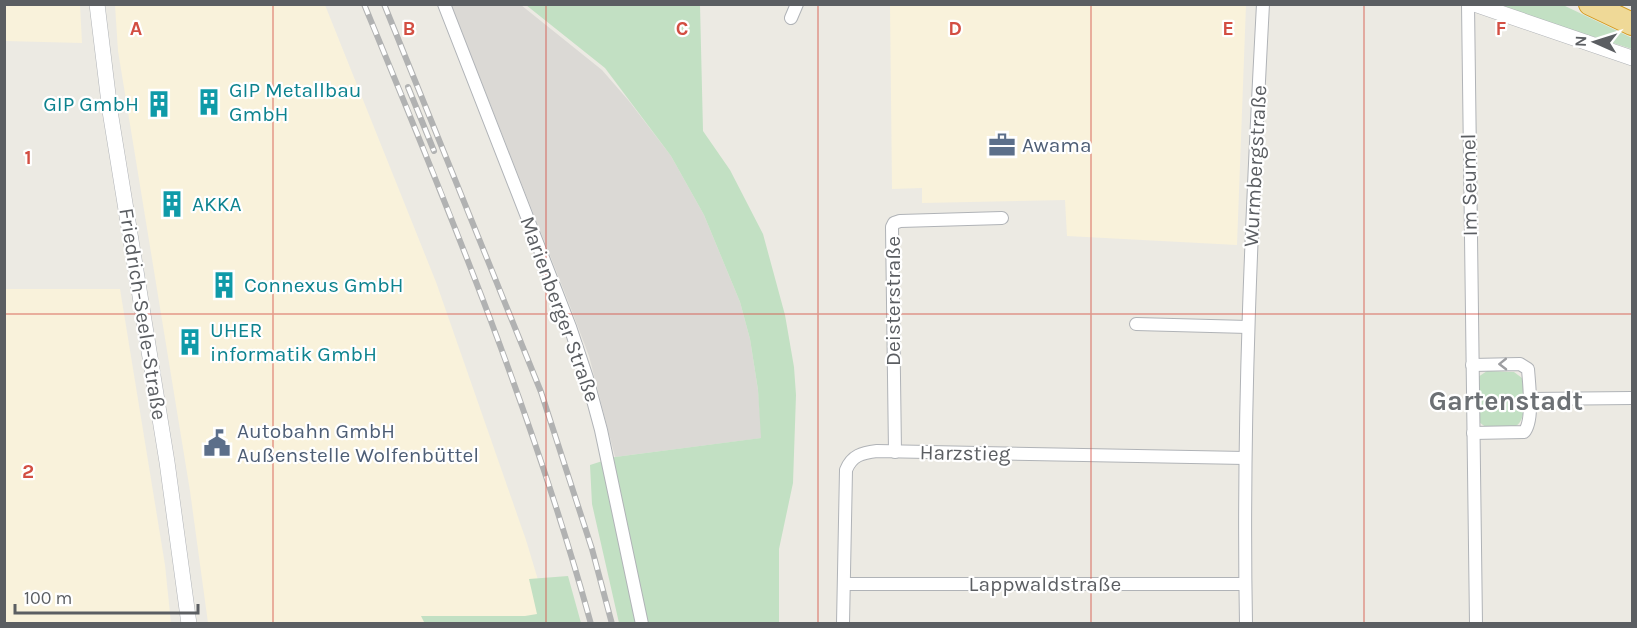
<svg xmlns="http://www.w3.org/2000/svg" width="1637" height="628" viewBox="0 0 1637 628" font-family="Karla,sans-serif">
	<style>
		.commercial { fill: #f9f2db }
		.industrial { fill: #dbd9d5 }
		.green { fill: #c2e0c3 }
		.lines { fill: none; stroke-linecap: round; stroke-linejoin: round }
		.minor-casing { stroke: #b0b3b7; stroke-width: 14 }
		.tertiary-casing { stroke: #b0b3b7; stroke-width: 16 }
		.motorway-casing { stroke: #d39a1c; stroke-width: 24 }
		.minor { stroke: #fff; stroke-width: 12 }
		.tertiary { stroke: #fff; stroke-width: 15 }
		.motorway { stroke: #efd997; stroke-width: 22 }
		.rail-casing { stroke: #b1b2b2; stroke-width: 6 }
		.rail { stroke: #fff; stroke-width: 4; stroke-dasharray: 11; stroke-linecap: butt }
		.oneway { stroke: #9d9ea1 }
		.grid { fill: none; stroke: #d34e42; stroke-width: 1.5; stroke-opacity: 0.55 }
		.labels { text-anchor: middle; stroke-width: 4.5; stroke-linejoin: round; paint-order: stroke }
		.culture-label { font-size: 21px; fill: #0d838f; stroke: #fff; text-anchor: start }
		.service-label { font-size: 21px; fill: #4e5e75; stroke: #fff; text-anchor: start }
		.street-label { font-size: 21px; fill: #5b5e62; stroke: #fff }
		.district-label { font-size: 27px; font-weight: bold; fill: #6c7074; stroke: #fff }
		.grid-label { font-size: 20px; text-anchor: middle; font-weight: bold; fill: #d34e42; stroke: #fff; stroke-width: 4.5; stroke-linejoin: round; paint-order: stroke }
	</style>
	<rect width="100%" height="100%" fill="#eceae3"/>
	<!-- commercial -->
	<g class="commercial">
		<path d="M4 5H80L82 43 5 41Z"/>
		<path d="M115 5H325L436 282 526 540 551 623H208L190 491 118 51Z"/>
		<path d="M890 5H1246L1237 245 1067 236 1065 200 922 203V188L892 189Z"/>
		<path d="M5 289H120L165 565 171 623H5Z"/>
	</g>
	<!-- industrial -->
	<path class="industrial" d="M451 5H521L602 70 629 101 671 156 704 215 740 302 750 339 758 390 762 438 615 457 589 356 570 306Z"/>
	<!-- green -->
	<g class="green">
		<path d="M526 5H700L703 131 730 170 763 234 785 315 794 367 796 395 793 483 779 549V623H619L592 504 590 465 615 457 761 438 758 390 750 339 740 302 704 215 671 156 605 68Z"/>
		<path d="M1493 5H1563L1632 38V49Z"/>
		<path d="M1487 371 1514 372 1522 378C1524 392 1528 418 1516 426L1487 428 1479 422 1478 377Z"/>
		<path d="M568 576 581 623 425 624 421 616H525L537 614 529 579Z"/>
	</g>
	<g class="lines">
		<defs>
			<g id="minor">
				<path d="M444 4 570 327 587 378 601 430 642 624"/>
				<path d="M1468 4 1476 624"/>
				<path d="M791 18 797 4"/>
				<path d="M1136 324 1248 327"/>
				<path d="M1472 365 1520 364 1528 369C1529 384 1534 421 1524 432L1473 433"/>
				<path d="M1530 399 1632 398"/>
				<path d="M895 452 892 227 894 223 900 221 1002 218"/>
				<path d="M844 584H1245"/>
				<path d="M843 624 846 470C852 455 862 453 877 451L1245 458"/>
				<path d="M1246 624C1242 417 1252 211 1263 4"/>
			</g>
			<g id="tertiary">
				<path d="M97 4 110 111 167 462 189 624"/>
				<path d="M1474 4 1632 58"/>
			</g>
			<path id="motorway" d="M1590 4 1632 24"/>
		</defs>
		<!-- minor casing -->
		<use href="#minor" class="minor-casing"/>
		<!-- tertiary casing -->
		<use href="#tertiary" class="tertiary-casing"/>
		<!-- motorway casing -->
		<use href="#motorway" class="motorway-casing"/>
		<!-- minor -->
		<use href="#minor" class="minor"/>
		<!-- tertiary -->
		<use href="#tertiary" class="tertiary"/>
		<!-- motorway -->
		<use href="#motorway" class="motorway"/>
		<defs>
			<g id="rail">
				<path d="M364 4C448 208 532 410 591 624"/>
				<path d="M384 4 541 392 592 549 612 624"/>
				<path d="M408 87 434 151"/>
			</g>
		</defs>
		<!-- rail casing -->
		<use href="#rail" class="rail-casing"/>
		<!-- rail -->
		<use href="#rail" class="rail"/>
	</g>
	<!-- one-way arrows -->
	<defs><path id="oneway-chevron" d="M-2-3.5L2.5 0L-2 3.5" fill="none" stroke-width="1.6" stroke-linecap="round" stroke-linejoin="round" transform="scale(1.5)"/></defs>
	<use class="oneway" href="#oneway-chevron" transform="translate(1503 364) rotate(179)"/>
	<!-- grid -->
	<path class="grid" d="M273 4V624M546 4V624M818 4V624M1091 4V624M1364 4V624M4 314H1632"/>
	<!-- icons -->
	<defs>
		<symbol id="building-bare" viewBox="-9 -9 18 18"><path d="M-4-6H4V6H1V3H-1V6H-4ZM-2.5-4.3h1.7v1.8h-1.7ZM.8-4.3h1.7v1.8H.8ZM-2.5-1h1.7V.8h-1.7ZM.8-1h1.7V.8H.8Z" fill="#0f9aa8" stroke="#fff" stroke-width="2.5" paint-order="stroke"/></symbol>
		<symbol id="office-bare" viewBox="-9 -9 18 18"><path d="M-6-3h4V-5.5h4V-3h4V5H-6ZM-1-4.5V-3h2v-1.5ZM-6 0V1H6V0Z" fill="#5c6f8a" stroke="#fff" stroke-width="2.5" paint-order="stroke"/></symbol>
		<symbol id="civic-bare" viewBox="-9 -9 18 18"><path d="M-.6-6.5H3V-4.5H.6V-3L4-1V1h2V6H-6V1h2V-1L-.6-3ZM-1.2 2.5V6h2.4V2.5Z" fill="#5c6f8a" stroke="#fff" stroke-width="2.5" paint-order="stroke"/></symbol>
	</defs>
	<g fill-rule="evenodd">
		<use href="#building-bare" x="190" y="83" width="38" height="38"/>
		<use href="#building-bare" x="140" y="85" width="38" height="38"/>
		<use href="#office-bare" x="983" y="126" width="38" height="38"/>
		<use href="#building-bare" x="153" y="185" width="38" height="38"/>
		<use href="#building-bare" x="205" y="266" width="38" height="38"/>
		<use href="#building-bare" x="171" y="323" width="38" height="38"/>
		<use href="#civic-bare" x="198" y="424" width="38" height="38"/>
	</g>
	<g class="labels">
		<!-- culture labels -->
		<g class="culture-label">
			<text x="229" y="97">GIP Metallbau<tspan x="229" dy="24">GmbH</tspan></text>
			<text x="139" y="111" text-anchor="end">GIP GmbH</text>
			<text x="192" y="211">AKKA</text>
			<text x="244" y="292">Connexus GmbH</text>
			<text x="210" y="337">UHER<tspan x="210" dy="24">informatik GmbH</tspan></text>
		</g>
		<!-- service labels -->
		<g class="service-label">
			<text x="1022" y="152">Awama</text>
			<text x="237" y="438">Autobahn GmbH<tspan x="237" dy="24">Außenstelle Wolfenbüttel</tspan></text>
		</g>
		<!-- street labels -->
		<g class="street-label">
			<text transform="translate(1255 166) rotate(-87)" y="7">Wurmbergstraße</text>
			<text transform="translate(1469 185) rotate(-91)" y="7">Im Seumel</text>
			<text transform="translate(893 301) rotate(-90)" y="7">Deisterstraße</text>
			<text transform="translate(560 309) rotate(70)" y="7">Marienberger Straße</text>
			<text transform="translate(143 314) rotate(81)" y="7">Friedrich-Seele-Straße</text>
			<text transform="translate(965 453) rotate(1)" y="7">Harzstieg</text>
			<text x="1045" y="591">Lappwaldstraße</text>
		</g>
		<!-- district labels -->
		<g class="district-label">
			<text x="1506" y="410">Gartenstadt</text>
		</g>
	</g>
	<g class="grid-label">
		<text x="136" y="35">A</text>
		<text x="409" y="35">B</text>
		<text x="682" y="35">C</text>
		<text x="955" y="35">D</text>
		<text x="1228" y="35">E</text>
		<text x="1501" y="35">F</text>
		<text x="28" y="164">1</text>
		<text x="28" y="478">2</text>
	</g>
	<!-- border -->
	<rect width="1637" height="628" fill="none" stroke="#5b5e62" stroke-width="12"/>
	<!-- north arrow -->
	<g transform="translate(1595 42) rotate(273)" stroke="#ffffff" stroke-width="4.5" paint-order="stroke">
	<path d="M0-4.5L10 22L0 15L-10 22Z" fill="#5b5e62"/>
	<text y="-9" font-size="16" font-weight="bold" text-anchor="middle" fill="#5b5e62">N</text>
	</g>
	<!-- scale -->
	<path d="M15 604v9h183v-9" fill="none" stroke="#5b5e62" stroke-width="3"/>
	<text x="24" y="604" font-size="18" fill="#5b5e62" stroke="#ffffff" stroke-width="4.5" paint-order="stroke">100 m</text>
</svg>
